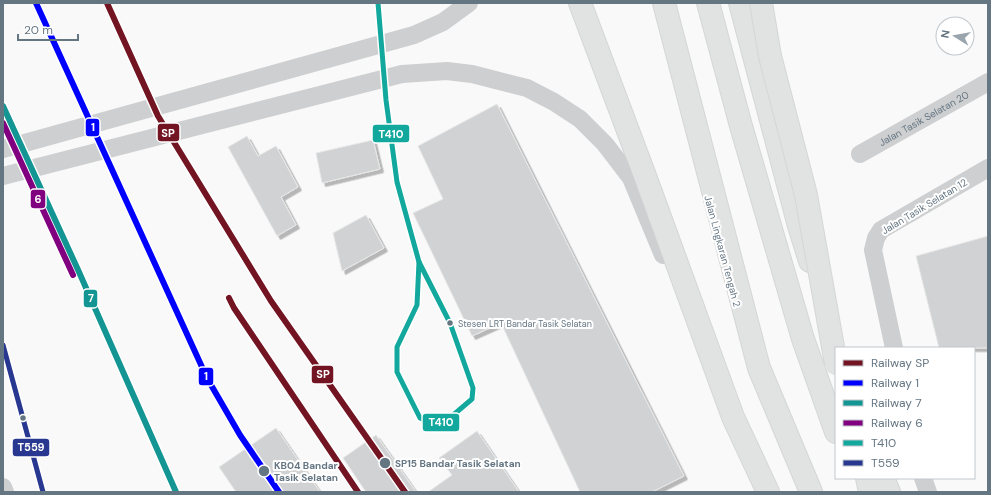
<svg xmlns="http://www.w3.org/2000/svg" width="991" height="495" viewBox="0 0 991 495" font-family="'DM Sans',sans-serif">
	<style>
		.building { fill: #d0d2d3; stroke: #e8e8e8; filter: url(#shadow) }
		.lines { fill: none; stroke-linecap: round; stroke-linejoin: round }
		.trunk-casing { stroke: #d5d6d6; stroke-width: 24 }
		.motorway-casing { stroke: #d5d6d6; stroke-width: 24 }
		.minor { stroke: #cecfd0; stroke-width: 18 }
		.trunk { stroke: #e1e2e2; stroke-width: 22 }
		.motorway { stroke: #e1e2e2; stroke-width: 22 }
		.motorway-bridge-casing { stroke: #d5d6d6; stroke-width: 24; stroke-linecap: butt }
		.motorway-bridge { stroke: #e1e2e2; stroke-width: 22 }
		.bus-1-casing { stroke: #fff; stroke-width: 8 }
		.bus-2-casing { stroke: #fff; stroke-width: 8 }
		.bus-1 { stroke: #12a89d; stroke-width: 5 }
		.bus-2 { stroke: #283890; stroke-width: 5 }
		.rail-1-casing { stroke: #fff; stroke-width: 9 }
		.rail-2-casing { stroke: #fff; stroke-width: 9 }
		.rail-3-casing { stroke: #fff; stroke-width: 9 }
		.rail-4-casing { stroke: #fff; stroke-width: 9 }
		.rail-1 { stroke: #721422; stroke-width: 6 }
		.rail-2 { stroke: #00f; stroke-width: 6 }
		.rail-3 { stroke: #139593; stroke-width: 6 }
		.rail-4 { stroke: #800080; stroke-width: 6 }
		.bus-dot { fill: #657683; stroke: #fff; stroke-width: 1.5 }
		.labels { text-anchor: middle; stroke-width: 4; stroke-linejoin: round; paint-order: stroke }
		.bus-label { font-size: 9px; fill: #657683; stroke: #fff; text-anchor: start }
		.street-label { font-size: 10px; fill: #657683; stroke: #fff }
		.stop-label { font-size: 10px; font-weight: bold; fill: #657683; stroke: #fff; text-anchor: start }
		.line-badge { stroke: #fff; stroke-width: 1.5 }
		.badge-label { font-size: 11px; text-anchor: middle; font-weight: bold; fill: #fff }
	</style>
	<defs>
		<filter id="shadow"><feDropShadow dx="3.5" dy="3.5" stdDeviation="0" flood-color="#0004"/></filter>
	</defs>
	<rect width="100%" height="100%" fill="#f9f9f9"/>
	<!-- building -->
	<g class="building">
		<path d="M497 104 684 476 652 492H580L501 323 472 336 413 213 443 199 418 146Z"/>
		<path d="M247 136 258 156 276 146 298 187 281 197 296 225 277 236 228 147Z"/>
		<path d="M373 140 380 169 322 183 316 153Z"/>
		<path d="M366 215 384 248 342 271 333 233Z"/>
		<path d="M988 236V348H939L916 256Z"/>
		<path d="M276 428 320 492H236L219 467Z"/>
		<path d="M477 431 519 492H428L452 475 439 458Z"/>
		<path d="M376 435 416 492H366L343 458Z"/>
	</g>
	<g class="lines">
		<defs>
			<g id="trunk">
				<path d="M580 3 645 176 733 417 768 492"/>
				<path d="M708 3 741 126 803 339 836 432"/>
				<path d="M740 3 799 226 810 261"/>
				<path d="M883 478 889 492"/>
			</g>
			<g id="motorway">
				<path d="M664 3 759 368 811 492"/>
				<path d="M867 478 870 492"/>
			</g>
		</defs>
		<!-- trunk casing -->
		<use href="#trunk" class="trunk-casing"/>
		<!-- motorway casing -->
		<use href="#motorway" class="motorway-casing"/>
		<!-- minor -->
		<g class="minor">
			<path d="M3 149 414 35 443 22 469 3"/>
			<path id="s1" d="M860 154 988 82"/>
			<path d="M3 176 402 74 447 71 472 74 527 88 554 102 580 119 605 144 631 178 663 255"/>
			<path d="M894 348 873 250 876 238 881 230 988 168"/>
			<path d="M923 478 928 492"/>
			<path d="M3 487 5 492"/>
		</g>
		<!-- trunk -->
		<use href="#trunk" class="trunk"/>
		<!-- motorway -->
		<use href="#motorway" class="motorway"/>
		<defs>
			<path id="motorway-bridge" d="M761 3 770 56 806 195 836 364"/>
		</defs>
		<!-- motorway-bridge casing -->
		<use href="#motorway-bridge" class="motorway-bridge-casing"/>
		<!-- motorway-bridge -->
		<use href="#motorway-bridge" class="motorway-bridge"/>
		<defs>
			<g id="bus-1">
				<path d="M378 3 386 100 397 182 419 262"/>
				<path d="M419 262 450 323 473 388 472 399 445 422 431 423 420 418 397 372V347L417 305Z"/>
			</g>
			<path id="bus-2" d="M3 345 43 492"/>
		</defs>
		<!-- bus-1 casing -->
		<use href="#bus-1" class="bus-1-casing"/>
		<!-- bus-2 casing -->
		<use href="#bus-2" class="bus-2-casing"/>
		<!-- bus-1 -->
		<use href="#bus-1" class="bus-1"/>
		<!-- bus-2 -->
		<use href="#bus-2" class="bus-2"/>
		<defs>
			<g id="rail-1">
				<path d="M107 3 158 116 271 301 405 492"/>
				<path d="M229 298 234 308 358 492"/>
			</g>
			<path id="rail-2" d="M36 3 207 378 240 435 279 492"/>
			<path id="rail-3" d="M3 106 79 272 176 492"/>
			<path id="rail-4" d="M3 123 73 275"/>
		</defs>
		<!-- rail-1 casing -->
		<use href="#rail-1" class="rail-1-casing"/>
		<!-- rail-2 casing -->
		<use href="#rail-2" class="rail-2-casing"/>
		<!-- rail-3 casing -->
		<use href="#rail-3" class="rail-3-casing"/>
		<!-- rail-4 casing -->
		<use href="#rail-4" class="rail-4-casing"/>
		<!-- rail-1 -->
		<use href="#rail-1" class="rail-1"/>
		<!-- rail-2 -->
		<use href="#rail-2" class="rail-2"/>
		<!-- rail-3 -->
		<use href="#rail-3" class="rail-3"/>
		<!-- rail-4 -->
		<use href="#rail-4" class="rail-4"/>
	</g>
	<!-- markers -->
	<g class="bus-dot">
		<circle cx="450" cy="323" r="3.5"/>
		<circle cx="23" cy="418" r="3.5"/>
		<circle cx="385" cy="463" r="6"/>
		<circle cx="264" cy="471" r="6"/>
	</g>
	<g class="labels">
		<!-- bus labels -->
		<g class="bus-label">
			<text x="458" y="327">Stesen LRT Bandar Tasik Selatan</text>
		</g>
		<!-- street labels -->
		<g class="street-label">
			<text dy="4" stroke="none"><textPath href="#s1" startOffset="73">Jalan Tasik Selatan 20</textPath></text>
			<text transform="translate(924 206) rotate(-31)" y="4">Jalan Tasik Selatan 12</text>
			<text transform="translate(723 251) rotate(75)" y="4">Jalan Lingkaran Tengah 2</text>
		</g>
		<!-- stop labels -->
		<g class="stop-label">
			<text x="395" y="467">SP15 Bandar Tasik Selatan</text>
			<text x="274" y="469">KB04 Bandar<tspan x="274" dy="12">Tasik Selatan</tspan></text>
		</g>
	</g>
	<g class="line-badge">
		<rect x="85" y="118" width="15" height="19" rx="4" fill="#00f"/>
		<rect x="157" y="123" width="23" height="19" rx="4" fill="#721422"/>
		<rect x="372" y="124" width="38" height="19" rx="4" fill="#12a89d"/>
		<rect x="30" y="189" width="16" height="20" rx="4" fill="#800080"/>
		<rect x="83" y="289" width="15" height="19" rx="4" fill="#139593"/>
		<rect x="311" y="365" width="23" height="19" rx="4" fill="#721422"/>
		<rect x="198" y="367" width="16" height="19" rx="4" fill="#00f"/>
		<rect x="422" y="413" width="38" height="19" rx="4" fill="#12a89d"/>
		<rect x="12" y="438" width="38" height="19" rx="4" fill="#283890"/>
	</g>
	<g class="badge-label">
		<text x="93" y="131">1</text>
		<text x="168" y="137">SP</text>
		<text x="391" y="138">T410</text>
		<text x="38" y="203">6</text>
		<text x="91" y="302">7</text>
		<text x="323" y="378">SP</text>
		<text x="206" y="380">1</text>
		<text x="441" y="426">T410</text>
		<text x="31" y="451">T559</text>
	</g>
	<!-- border -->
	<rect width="991" height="495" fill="none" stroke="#657683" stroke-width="8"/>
	<!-- legend -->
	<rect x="835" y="347" width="140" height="132" fill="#ffffff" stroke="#c1c8cd"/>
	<rect x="843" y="360" width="20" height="6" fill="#721422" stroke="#c1c8cd"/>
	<text x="871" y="367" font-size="12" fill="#657683">Railway SP</text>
	<rect x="843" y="380" width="20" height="6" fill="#0000ff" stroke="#c1c8cd"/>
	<text x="871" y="387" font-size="12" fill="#657683">Railway 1</text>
	<rect x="843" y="400" width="20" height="6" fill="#139593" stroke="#c1c8cd"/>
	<text x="871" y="407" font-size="12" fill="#657683">Railway 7</text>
	<rect x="843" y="420" width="20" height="6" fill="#800080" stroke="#c1c8cd"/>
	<text x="871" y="427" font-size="12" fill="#657683">Railway 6</text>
	<rect x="843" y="440" width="20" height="6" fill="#12a89d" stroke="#c1c8cd"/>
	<text x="871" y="447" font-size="12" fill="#657683">T410</text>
	<rect x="843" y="460" width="20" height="6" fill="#283890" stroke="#c1c8cd"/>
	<text x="871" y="467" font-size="12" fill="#657683">T559</text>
	<!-- north arrow -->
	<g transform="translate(955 36) rotate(281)"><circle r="19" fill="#ffffff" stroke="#c1c8cd"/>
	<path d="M0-3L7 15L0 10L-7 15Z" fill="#99a4ac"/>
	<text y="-6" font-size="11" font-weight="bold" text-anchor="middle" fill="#657683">N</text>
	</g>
	<!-- scale -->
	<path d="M18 34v6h60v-6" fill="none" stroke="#657683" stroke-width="2"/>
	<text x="24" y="34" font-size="12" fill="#657683" stroke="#ffffff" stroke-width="3" paint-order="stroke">20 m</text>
</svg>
